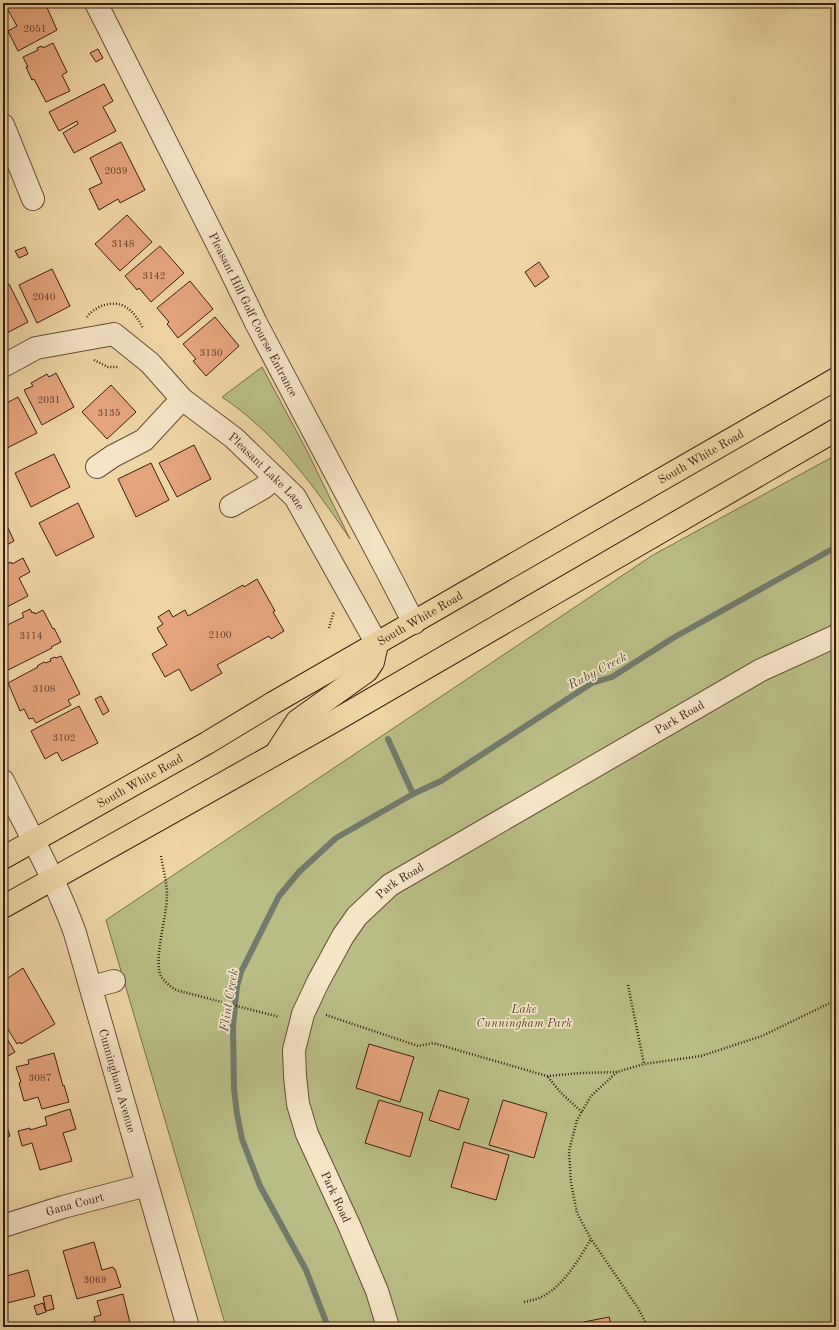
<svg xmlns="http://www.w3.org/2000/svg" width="839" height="1330" viewBox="0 0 839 1330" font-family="'Old Standard TT',serif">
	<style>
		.green { fill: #babd87; stroke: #7a6e4d }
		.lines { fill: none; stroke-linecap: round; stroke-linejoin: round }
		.stream { stroke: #737b6b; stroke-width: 6 }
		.building { fill: #e5a57f; stroke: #391f13 }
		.minor-casing { stroke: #664d38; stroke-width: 24 }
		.major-casing { stroke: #391f13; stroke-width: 24 }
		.path { stroke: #391f13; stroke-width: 2.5; stroke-dasharray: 1 2; stroke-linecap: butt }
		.minor { stroke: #f5e4c6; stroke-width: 22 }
		.major { stroke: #efd6a7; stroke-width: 22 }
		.labels { text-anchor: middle; stroke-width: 3.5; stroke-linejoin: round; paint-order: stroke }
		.number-label { font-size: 10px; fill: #64402e }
		.street-label { font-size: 12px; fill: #391f13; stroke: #f5e4c6 }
		.park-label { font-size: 12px; font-style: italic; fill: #594630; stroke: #f5e4c6 }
		.water-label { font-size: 13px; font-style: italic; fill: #564d3f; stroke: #f5e4c6 }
	</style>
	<rect width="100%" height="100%" fill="#efd6a7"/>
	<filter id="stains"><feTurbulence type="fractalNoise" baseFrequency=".005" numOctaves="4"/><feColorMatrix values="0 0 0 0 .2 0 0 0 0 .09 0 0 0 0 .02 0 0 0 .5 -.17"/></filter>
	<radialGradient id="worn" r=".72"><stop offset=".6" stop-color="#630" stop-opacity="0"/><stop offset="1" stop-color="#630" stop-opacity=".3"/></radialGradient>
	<!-- green -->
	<g class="green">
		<path d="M262 367 306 449 350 539C314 486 276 433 222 397Z"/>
		<path d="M836 455V1327H226L106 920 653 555Z"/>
	</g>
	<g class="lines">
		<!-- stream -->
		<g class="stream">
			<path d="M413 794 441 781 592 683 612 677 673 638 836 547"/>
			<path d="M328 1327 306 1270 260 1186 242 1139 237 1114 234 1089 233 1026 237 986 241 972 279 896 299 872 336 838 413 794 388 739"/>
		</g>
	</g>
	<!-- building -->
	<g class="building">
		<path d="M16 3H45L57 30 18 51 8 31 17 26 7 8 16 4Z"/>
		<path d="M53 43 67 72 62 75 70 91 46 102 34 79 32 80 26 67H28L23 57 38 50 37 48 42 46 43 48Z"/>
		<path d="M98 49 103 58 96 62 90 53Z"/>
		<path d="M104 84 113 101 103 107 116 131 74 153 63 133 78 124 77 121 59 131 49 112Z"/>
		<path d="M121 142 145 190 120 203 118 199 99 210 89 189 102 183 90 158Z"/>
		<path d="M127 215 152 242 120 271 95 244Z"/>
		<path d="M160 246 184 273 151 302 139 288 137 290 125 276Z"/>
		<path d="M25 247 28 254 19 258 15 251Z"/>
		<path d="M539 262 549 277 535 287 525 272Z"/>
		<path d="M52 269 70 306 37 323 19 285Z"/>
		<path d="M190 281 213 309 178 338 167 324 169 322 157 308Z"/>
		<path d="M9 284 28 322 3 335V287Z"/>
		<path d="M215 317 239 346 206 376 193 361 196 359 183 344Z"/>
		<path d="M56 373 74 407 42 425 24 390 33 386 31 383 47 374 49 377Z"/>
		<path d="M111 385 136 412 107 439 82 412Z"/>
		<path d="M18 397 37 433 3 450V405Z"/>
		<path d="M194 445 211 479 177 497 159 463Z"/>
		<path d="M54 454 70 487 31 507 15 473Z"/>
		<path d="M151 463 169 500 136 517 118 479Z"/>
		<path d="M78 503 94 537 56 556 39 523Z"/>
		<path d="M8 528 14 541 5 546 6 548 3 550V531Z"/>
		<path d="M23 558 30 572 19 578 28 596 3 609V566L11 562 12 564Z"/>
		<path d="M257 579 275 611 273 612 284 631 271 639 269 636 217 665 222 673 191 691 179 669 165 677 152 654 167 645 157 628 163 624 158 617 169 610 173 617 185 610 188 616 243 585 244 587Z"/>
		<path d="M30 609 32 613 34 612 35 614 43 610 53 629 54 628 61 642 51 647 52 648 4 672 3 627 24 617 22 613Z"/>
		<path d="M61 656 80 694 68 700 71 705 36 723 33 718 29 719 24 709 20 711 8 683 38 667 37 666 44 662 45 663 51 661 50 659 55 657 56 658Z"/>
		<path d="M101 696 109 711 103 715 95 699Z"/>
		<path d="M79 706 98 743 62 761 57 752 45 759 31 731Z"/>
		<path d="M23 968 55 1024 21 1044 20 1042 17 1044 3 1021V976L5 974 8 978Z"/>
		<path d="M3 1032 15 1052 3 1059Z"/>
		<path d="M369 1044 414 1057 400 1102 356 1088Z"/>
		<path d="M54 1053 63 1086 64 1085 69 1102 42 1109 38 1097 24 1101 19 1083 21 1082 16 1067 29 1064 28 1060Z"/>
		<path d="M439 1090 469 1099 459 1130 429 1120Z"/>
		<path d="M379 1100 423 1113 410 1157 365 1143Z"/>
		<path d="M503 1100 547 1113 534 1158 489 1145Z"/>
		<path d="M70 1109 76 1129 63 1133 72 1161 40 1170 32 1143 22 1146 18 1131 30 1128V1130L47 1125 45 1117Z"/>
		<path d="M7 1127 10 1136 3 1138V1128Z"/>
		<path d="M464 1142 509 1155 496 1200 451 1187Z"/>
		<path d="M94 1242 102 1270 113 1267 114 1269H115L121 1287 77 1299 63 1251Z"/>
		<path d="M28 1270 35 1296 3 1304V1277Z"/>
		<path d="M123 1294 131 1327H90L89 1323 95 1321 94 1317 101 1315 97 1301Z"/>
		<path d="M51 1295 54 1309 46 1311 43 1297Z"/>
		<path d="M43 1303 46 1312 37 1315 34 1306Z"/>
		<path d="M609 1317 612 1327H585L584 1322Z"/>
	</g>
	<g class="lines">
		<defs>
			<g id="minor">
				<path id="s1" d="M96 3 227 263 256 323 386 569 414 623"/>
				<path d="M3 125 33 199"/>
				<path id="s2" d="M3 366 36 348 114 334 150 363 182 399 234 438 295 497 377 644"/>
				<path d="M97 467 113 456 144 440 182 399"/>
				<path d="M231 506 263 488 275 478"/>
				<path id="s3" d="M3 781C28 831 56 880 75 933L188 1327"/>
				<path d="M91 987 114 981"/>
				<path id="s4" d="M3 1226 63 1207 147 1185"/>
				<path id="s5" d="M388 1327 377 1291 349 1225 307 1134 298 1104 295 1076 294 1050 303 1014 318 982 343 936 357 916 390 885 761 670 836 636"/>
			</g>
			<g id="major">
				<path d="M278 750 297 721 367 671 373 662 377 644"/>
				<path id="s6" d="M3 858 207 743 273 703 836 379"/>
				<path d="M3 907 336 720 836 430"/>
			</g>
		</defs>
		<!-- minor casing -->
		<use href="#minor" class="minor-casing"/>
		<!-- major casing -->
		<use href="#major" class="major-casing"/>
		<!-- path -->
		<g class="path">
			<path d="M87 317C95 306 112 300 124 306 133 311 138 319 143 328"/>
			<path d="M94 360 108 367H119"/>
			<path d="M329 628 334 611"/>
			<path d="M161 856C163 869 167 882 167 896 167 916 152 964 162 978 166 983 171 987 176 990L279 1017"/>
			<path d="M628 985 644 1064"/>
			<path d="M326 1015 418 1046 433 1043 547 1076 582 1073 617 1072"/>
			<path d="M548 1077 561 1093 582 1112"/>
			<path d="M524 1302C529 1301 534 1300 539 1298 562 1289 579 1259 591 1239"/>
			<path d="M648 1327 638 1308 591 1239 577 1213 571 1183 569 1151 577 1120 591 1096 617 1072 644 1064 701 1056 762 1036 836 1000"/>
		</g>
		<!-- minor -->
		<use href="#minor" class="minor"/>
		<!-- major -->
		<use href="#major" class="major"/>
	</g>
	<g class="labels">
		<!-- number labels -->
		<g class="number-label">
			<text x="35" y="32">2051</text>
			<text x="116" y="174">2039</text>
			<text x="123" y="247">3148</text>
			<text x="154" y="279">3142</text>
			<text x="44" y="300">2040</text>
			<text x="211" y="356">3130</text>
			<text x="49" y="403">2031</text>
			<text x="109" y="416">3135</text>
			<text x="220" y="638">2100</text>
			<text x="31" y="639">3114</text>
			<text x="44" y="692">3108</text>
			<text x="64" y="741">3102</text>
			<text x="40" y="1081">3087</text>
			<text x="95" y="1283">3069</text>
		</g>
		<!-- street labels -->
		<g class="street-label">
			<text dy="4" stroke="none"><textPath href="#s1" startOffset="349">Pleasant Hill Golf Course Entrance</textPath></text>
			<text dy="4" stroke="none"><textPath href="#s6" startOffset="805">South White Road</textPath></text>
			<text dy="4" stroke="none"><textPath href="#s2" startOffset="323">Pleasant Lake Lane</textPath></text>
			<text dy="4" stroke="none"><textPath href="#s6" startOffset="481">South White Road</textPath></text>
			<text dy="4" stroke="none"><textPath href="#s5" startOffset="824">Park Road</textPath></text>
			<text dy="4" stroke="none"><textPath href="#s6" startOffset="157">South White Road</textPath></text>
			<text dy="4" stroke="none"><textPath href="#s5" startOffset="500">Park Road</textPath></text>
			<text dy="4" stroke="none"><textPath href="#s3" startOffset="322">Cunningham Avenue</textPath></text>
			<text transform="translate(336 1197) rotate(65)" y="4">Park Road</text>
			<text dy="4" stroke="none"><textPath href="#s4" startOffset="75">Gana Court</textPath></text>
		</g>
		<!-- park labels -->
		<g class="park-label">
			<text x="524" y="1013">Lake<tspan x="524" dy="14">Cunningham Park</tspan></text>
		</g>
		<!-- water labels -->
		<g class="water-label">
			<text transform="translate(597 670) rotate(-28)" y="5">Ruby Creek</text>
			<text transform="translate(228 1000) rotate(-81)" y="5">Flint Creek</text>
		</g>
	</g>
	<!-- margin -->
	<rect width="839" height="1330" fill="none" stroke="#efd6a7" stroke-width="16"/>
	<rect x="4" y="4" width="831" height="1322" fill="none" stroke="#391f13" stroke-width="2"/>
	<rect x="8" y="8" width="823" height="1314" fill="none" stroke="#391f13"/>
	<rect width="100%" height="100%" filter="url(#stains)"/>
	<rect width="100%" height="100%" fill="url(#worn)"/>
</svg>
